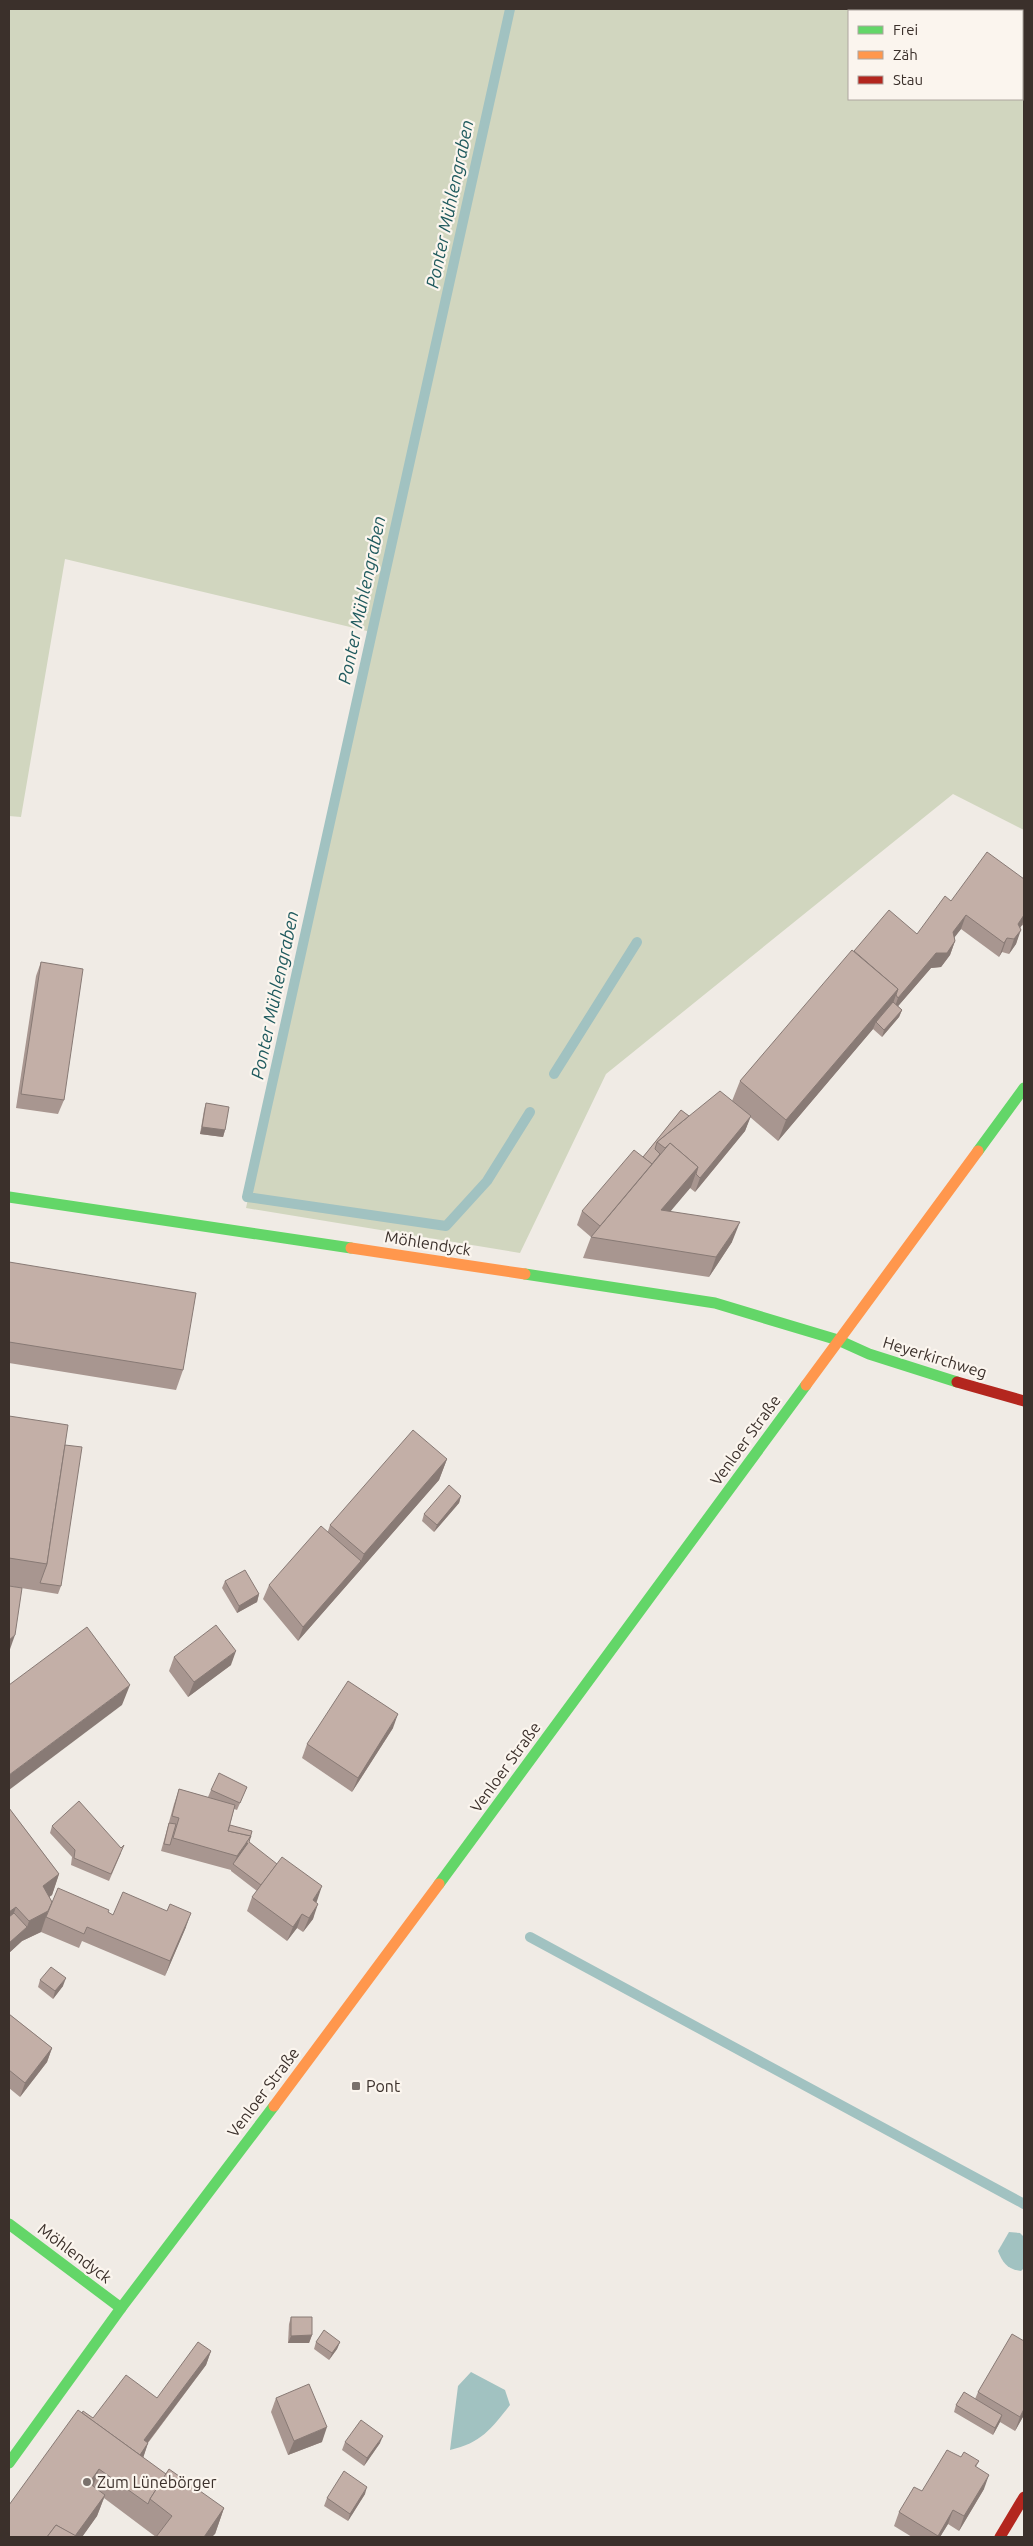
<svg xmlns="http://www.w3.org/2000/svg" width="1033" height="2546" viewBox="0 0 1033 2546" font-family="Ubuntu,sans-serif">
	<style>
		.green { fill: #d1d6bf; fill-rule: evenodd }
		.water { fill: #a1c2c1 }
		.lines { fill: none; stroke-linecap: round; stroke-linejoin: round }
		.stream { stroke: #a1c2c1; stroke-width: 10 }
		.fast { stroke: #63d668; stroke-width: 11 }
		.slow { stroke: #ff974d; stroke-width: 11 }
		.jam { stroke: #b3261e; stroke-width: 11 }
		.wall { fill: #a89690 }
		.shaded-wall { fill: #887a75 }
		.building { fill: #c3afa7; stroke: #887a75 }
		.poi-dot { fill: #7a716c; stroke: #fbf5ee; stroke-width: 2 }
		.labels { text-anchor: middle; stroke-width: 4.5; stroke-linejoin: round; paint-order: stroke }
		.street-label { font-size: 16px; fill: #3b302b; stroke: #fbf5ee }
		.poi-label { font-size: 16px; fill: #3b302b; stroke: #fbf5ee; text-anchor: start }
		.water-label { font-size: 18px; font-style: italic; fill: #1f5a5e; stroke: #fbf5ee }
	</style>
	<rect width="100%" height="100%" fill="#f0ebe5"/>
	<!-- green -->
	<path class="green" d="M9 9H1024V830L953 794 606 1074 520 1253 246 1208 371 632 65 559 21 817 9 816ZM849 11H1022V99H849Z"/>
	<!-- water -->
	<g class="water">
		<path d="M1009 2232 1020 2233 1024 2237V2268L1021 2271C1007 2269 1003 2263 998 2251Z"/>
		<path d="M471 2372 505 2390 510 2405C491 2429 481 2443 450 2450L458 2386Z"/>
	</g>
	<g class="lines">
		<!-- stream -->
		<g class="stream">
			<path d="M510 9 247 1197 446 1226 487 1181 530 1112"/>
			<path d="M554 1074 637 942"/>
			<path d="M530 1937 1024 2204"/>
		</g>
		<!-- fast -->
		<g class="fast">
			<path d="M978 1151 1024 1088"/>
			<path d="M9 1197 351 1248"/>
			<path d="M525 1274 715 1303 838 1340 869 1354 957 1382"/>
			<path d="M439 1884 806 1385"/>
			<path d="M9 2224 121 2308"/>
			<path d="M9 2463 121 2308 274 2106"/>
		</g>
		<!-- slow -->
		<g class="slow">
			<path d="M351 1248 525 1274"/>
			<path d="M806 1385 978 1151"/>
			<path d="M274 2106 439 1884"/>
		</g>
		<!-- jam -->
		<g class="jam">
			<path d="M957 1382 1024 1401"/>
			<path d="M1000 2537 1024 2497"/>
		</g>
	</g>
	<!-- wall -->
	<g class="wall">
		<path d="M1024 879V926L1022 925 1020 928 1016 944 1009 954 1002 952 999 957 961 929 954 937 955 941 950 955 941 967 931 968 898 1006 902 1010 899 1017 882 1037 873 1029 778 1141 750 1117 745 1131 695 1192 690 1188 670 1211 732 1242 709 1277 583 1258 591 1237 577 1225 582 1211 643 1157 681 1110 689 1116 732 1101 740 1081 854 951 917 934 951 901Z"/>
		<path d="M41 962 64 1100 58 1114 16 1108 36 976Z"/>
		<path d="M206 1103 225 1130 223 1137 200 1134 204 1110Z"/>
		<path d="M9 1262 183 1370 176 1390 9 1363Z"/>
		<path d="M9 1416 65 1445 61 1586 58 1594 9 1586Z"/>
		<path d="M447 1459 439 1480 298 1641 263 1599 269 1585 328 1531 330 1525Z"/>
		<path d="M461 1496 459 1503 434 1532 422 1521 424 1514Z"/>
		<path d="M225 1581 259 1594 257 1602 237 1613 222 1588Z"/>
		<path d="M174 1657 231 1665 188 1697 169 1671Z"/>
		<path d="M393 1728 352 1792 302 1758 307 1744Z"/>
		<path d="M247 1787 237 1810 234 1809 230 1825 317 1901 316 1903 313 1919 303 1932 297 1928 287 1941 247 1911 252 1897 257 1891 231 1871V1870L161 1851 174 1804 179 1789 214 1799 208 1797 211 1790Z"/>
		<path d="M9 1808 59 1874 52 1895 49 1897 52 1902 108 1913 113 1915 186 1927 165 1976 82 1941 79 1948 41 1932 22 1941 9 1953Z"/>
		<path d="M52 1826 121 1853 109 1881 71 1865 72 1857 50 1833Z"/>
		<path d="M40 1980 63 1986 53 1999 38 1987Z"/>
		<path d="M9 2014 52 2048 47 2062 20 2097 9 2088Z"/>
		<path d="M291 2317 312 2335 309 2343H288L289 2324Z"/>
		<path d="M1024 2341V2415L1015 2431 1000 2422 993 2435 954 2412 956 2405 975 2399 978 2392Z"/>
		<path d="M316 2342H340L337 2349 329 2360 314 2349Z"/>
		<path d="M211 2351 206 2365 148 2443 143 2458 166 2474 224 2508 215 2534 156 2537 104 2498 97 2516 82 2537H9L82 2413 93 2418 157 2398Z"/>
		<path d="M276 2398 322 2442 288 2455 271 2412Z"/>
		<path d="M345 2442 380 2443 364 2466 342 2450Z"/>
		<path d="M961 2457 979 2461 976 2467 984 2489 959 2531 948 2524 940 2537H912L894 2526 899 2512Z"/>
		<path d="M365 2494 348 2521 324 2506 327 2498Z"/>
	</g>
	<!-- shaded-wall -->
	<g class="shaded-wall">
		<path d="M966 915 961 929 948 946 953 932Z"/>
		<path d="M1024 915V919L1022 925 1013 938 1018 924Z"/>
		<path d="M1021 930 1016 944 1009 954 1014 939Z"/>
		<path d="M1007 938 1002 952 999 957 1004 943Z"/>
		<path d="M955 941 950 955 941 967 931 968 893 1012 898 998 936 953Z"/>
		<path d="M898 989 891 1009 876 1022 873 1029 778 1141 786 1120Z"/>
		<path d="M902 1010 899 1017 882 1037 884 1030Z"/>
		<path d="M751 1116 745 1131 695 1192 700 1178Z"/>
		<path d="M202 1127 225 1130 223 1137 200 1134Z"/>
		<path d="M698 1167 691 1187 654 1231 661 1210Z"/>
		<path d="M740 1222 732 1242 709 1277 716 1257Z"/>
		<path d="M447 1459 439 1480 298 1641 303 1627 361 1561 364 1554Z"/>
		<path d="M461 1496 459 1503 434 1532 437 1525Z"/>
		<path d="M259 1594 257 1602 237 1613 239 1606Z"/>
		<path d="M15 1635 9 1652V1640Z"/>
		<path d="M236 1651 231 1665 188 1697 194 1682Z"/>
		<path d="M130 1685 122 1705 9 1790V1775Z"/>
		<path d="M398 1714 393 1728 352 1792 358 1778Z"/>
		<path d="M251 1836 245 1851 234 1864 237 1856Z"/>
		<path d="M59 1874 52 1895 35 1907 43 1886Z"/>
		<path d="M322 1886 317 1901 307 1914 313 1900Z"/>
		<path d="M318 1904 313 1919 303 1932 309 1918Z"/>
		<path d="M16 1907 9 1927V1912Z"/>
		<path d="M48 1911 41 1932 22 1941 9 1953V1943L27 1927 29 1921Z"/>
		<path d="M191 1913 186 1927 165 1976 170 1961Z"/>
		<path d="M302 1914 297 1928 287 1941 293 1927Z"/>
		<path d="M66 1978 63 1986 53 1999 55 1991Z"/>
		<path d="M52 2048 47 2062 20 2097 25 2083Z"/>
		<path d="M312 2335 309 2343H288L291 2336Z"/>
		<path d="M340 2342 337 2349 329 2360 332 2353Z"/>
		<path d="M211 2351 206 2365 139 2454 144 2440Z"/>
		<path d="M1024 2409V2415L1015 2431 1020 2417Z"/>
		<path d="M1002 2415 1000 2422 993 2435 995 2428Z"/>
		<path d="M327 2427 322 2442 288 2455 294 2441Z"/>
		<path d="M383 2436 380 2443 364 2466 367 2458Z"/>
		<path d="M148 2443 143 2458 136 2460Z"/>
		<path d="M99 2469 92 2490 89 2483Z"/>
		<path d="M989 2475 984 2489 959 2531 964 2516Z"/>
		<path d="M367 2487 365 2494 348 2521 350 2514Z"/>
		<path d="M105 2495 97 2516 82 2537H74Z"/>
		<path d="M224 2508 215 2534 212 2537H204Z"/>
		<path d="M953 2510 948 2524 940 2537H937Z"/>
	</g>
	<!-- building -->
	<g class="building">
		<path d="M987 852 1024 879V915L1018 924 1021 930 1014 939 1007 938 1004 943 966 915 953 932 955 941 947 953H936L898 998 896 995 898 989 854 951 889 910 917 934 945 896 951 901Z"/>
		<path d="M852 950 898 989 786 1120 740 1081Z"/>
		<path d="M41 962 83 969 64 1100 21 1094Z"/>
		<path d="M893 1002 902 1010 884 1030 876 1022Z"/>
		<path d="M720 1091 751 1116 700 1178 696 1174 698 1167 670 1143 665 1148 657 1142Z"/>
		<path d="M206 1103 229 1107 225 1130 202 1127Z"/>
		<path d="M681 1110 689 1116 657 1142 655 1149 660 1154 652 1164 643 1157Z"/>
		<path d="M670 1143 698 1167 661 1210 740 1222 716 1257 591 1237Z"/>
		<path d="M634 1150 652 1164 600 1226 582 1211Z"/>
		<path d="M9 1262 196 1293 183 1370 9 1342Z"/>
		<path d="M9 1416 68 1425 47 1564 9 1558Z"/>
		<path d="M413 1430 447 1459 364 1554 330 1525Z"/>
		<path d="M65 1445 82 1447 61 1586 40 1583 47 1564Z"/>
		<path d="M449 1485 461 1496 437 1525 424 1514Z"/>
		<path d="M321 1526 361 1561 303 1627 269 1585Z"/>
		<path d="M245 1570 259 1594 239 1606 225 1581Z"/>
		<path d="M9 1586 22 1588 15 1635 9 1640Z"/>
		<path d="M216 1625 236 1651 194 1682 174 1657Z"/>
		<path d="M87 1627 130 1685 9 1775V1685Z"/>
		<path d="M348 1681 398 1714 358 1778 307 1744Z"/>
		<path d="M219 1773 247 1787 240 1803 211 1790Z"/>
		<path d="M179 1789 235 1805 228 1831 251 1836 237 1856 173 1838 179 1818 172 1816Z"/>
		<path d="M79 1801 121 1848 124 1845 111 1874 74 1858 75 1850 52 1826Z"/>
		<path d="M9 1808 59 1874 43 1886 52 1902 48 1911 29 1921 16 1907 9 1912Z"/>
		<path d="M169 1823 176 1824 170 1845 164 1844Z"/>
		<path d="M230 1825 252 1831 249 1842 277 1864 261 1885 233 1864 248 1843H246L251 1836 228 1831Z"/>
		<path d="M282 1857 322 1886 313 1900 318 1904 309 1918 302 1914 293 1927 252 1897Z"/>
		<path d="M58 1888 109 1910 108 1912 113 1915 123 1892 167 1911 170 1904 191 1913 170 1961 87 1927 84 1934 46 1917Z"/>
		<path d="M14 1913 27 1927 9 1943V1917Z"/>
		<path d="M51 1967 66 1978 55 1991 40 1980Z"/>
		<path d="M9 2014 52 2048 25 2083 9 2070Z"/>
		<path d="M291 2317H312V2335L291 2336Z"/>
		<path d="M324 2330 340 2342 332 2353 316 2342Z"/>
		<path d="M1012 2334 1024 2341V2409L1020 2417 978 2392Z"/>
		<path d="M198 2342 211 2351 144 2440 148 2443 140 2455 82 2413 83 2411 93 2418 126 2375 157 2398Z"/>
		<path d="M309 2384 327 2427 294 2441 276 2398Z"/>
		<path d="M964 2392 1002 2415 995 2428 956 2405Z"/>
		<path d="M78 2410 166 2474 150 2499 148 2504 99 2469 89 2483 105 2495 75 2536 56 2525 47 2537H9V2505Z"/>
		<path d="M361 2420 383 2436 367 2458 345 2442Z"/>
		<path d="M947 2450 961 2457 964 2452 979 2461 975 2466 989 2475 964 2516 953 2510 938 2536 899 2512 914 2487 922 2491Z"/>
		<path d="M169 2469 224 2508 204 2537H156L172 2516 150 2499Z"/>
		<path d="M344 2471 367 2487 350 2514 327 2498Z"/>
		<path d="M56 2525 78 2537H47Z"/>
	</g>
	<!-- markers -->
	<g class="poi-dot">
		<rect x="351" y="2081" width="10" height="10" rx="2.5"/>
		<circle cx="87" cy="2482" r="5"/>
	</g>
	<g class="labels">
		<!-- street labels -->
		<g class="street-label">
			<text transform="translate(428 1243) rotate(9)" y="6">Möhlendyck</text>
			<text transform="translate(935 1357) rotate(17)" y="6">Heyerkirchweg</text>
			<text transform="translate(745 1440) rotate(-54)" y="6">Venloer Straße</text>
			<text transform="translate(505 1767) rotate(-54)" y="6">Venloer Straße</text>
			<text transform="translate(263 2092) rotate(-53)" y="6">Venloer Straße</text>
			<text transform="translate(75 2253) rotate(37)" y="6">Möhlendyck</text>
		</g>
		<!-- poi labels -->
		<g class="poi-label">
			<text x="366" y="2092">Pont</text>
			<text x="97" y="2488">Zum Lünebörger</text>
		</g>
		<!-- water labels -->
		<g class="water-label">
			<text transform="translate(450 204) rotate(-78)" y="6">Ponter Mühlengraben</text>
			<text transform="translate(362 600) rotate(-78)" y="6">Ponter Mühlengraben</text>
			<text transform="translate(275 995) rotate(-78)" y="6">Ponter Mühlengraben</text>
		</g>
	</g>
	<!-- border -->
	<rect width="1033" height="2546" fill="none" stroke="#3b302b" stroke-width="20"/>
	<!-- legend -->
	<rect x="848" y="10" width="175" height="90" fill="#fbf5ee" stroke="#aea6a0"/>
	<rect x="858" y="26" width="25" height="8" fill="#63d668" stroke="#aea6a0"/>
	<text x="893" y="35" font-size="15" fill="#3b302b">Frei</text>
	<rect x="858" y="51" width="25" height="8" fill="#ff974d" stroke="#aea6a0"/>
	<text x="893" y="60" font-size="15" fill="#3b302b">Zäh</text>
	<rect x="858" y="76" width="25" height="8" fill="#b3261e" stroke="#aea6a0"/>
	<text x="893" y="85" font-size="15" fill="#3b302b">Stau</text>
</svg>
